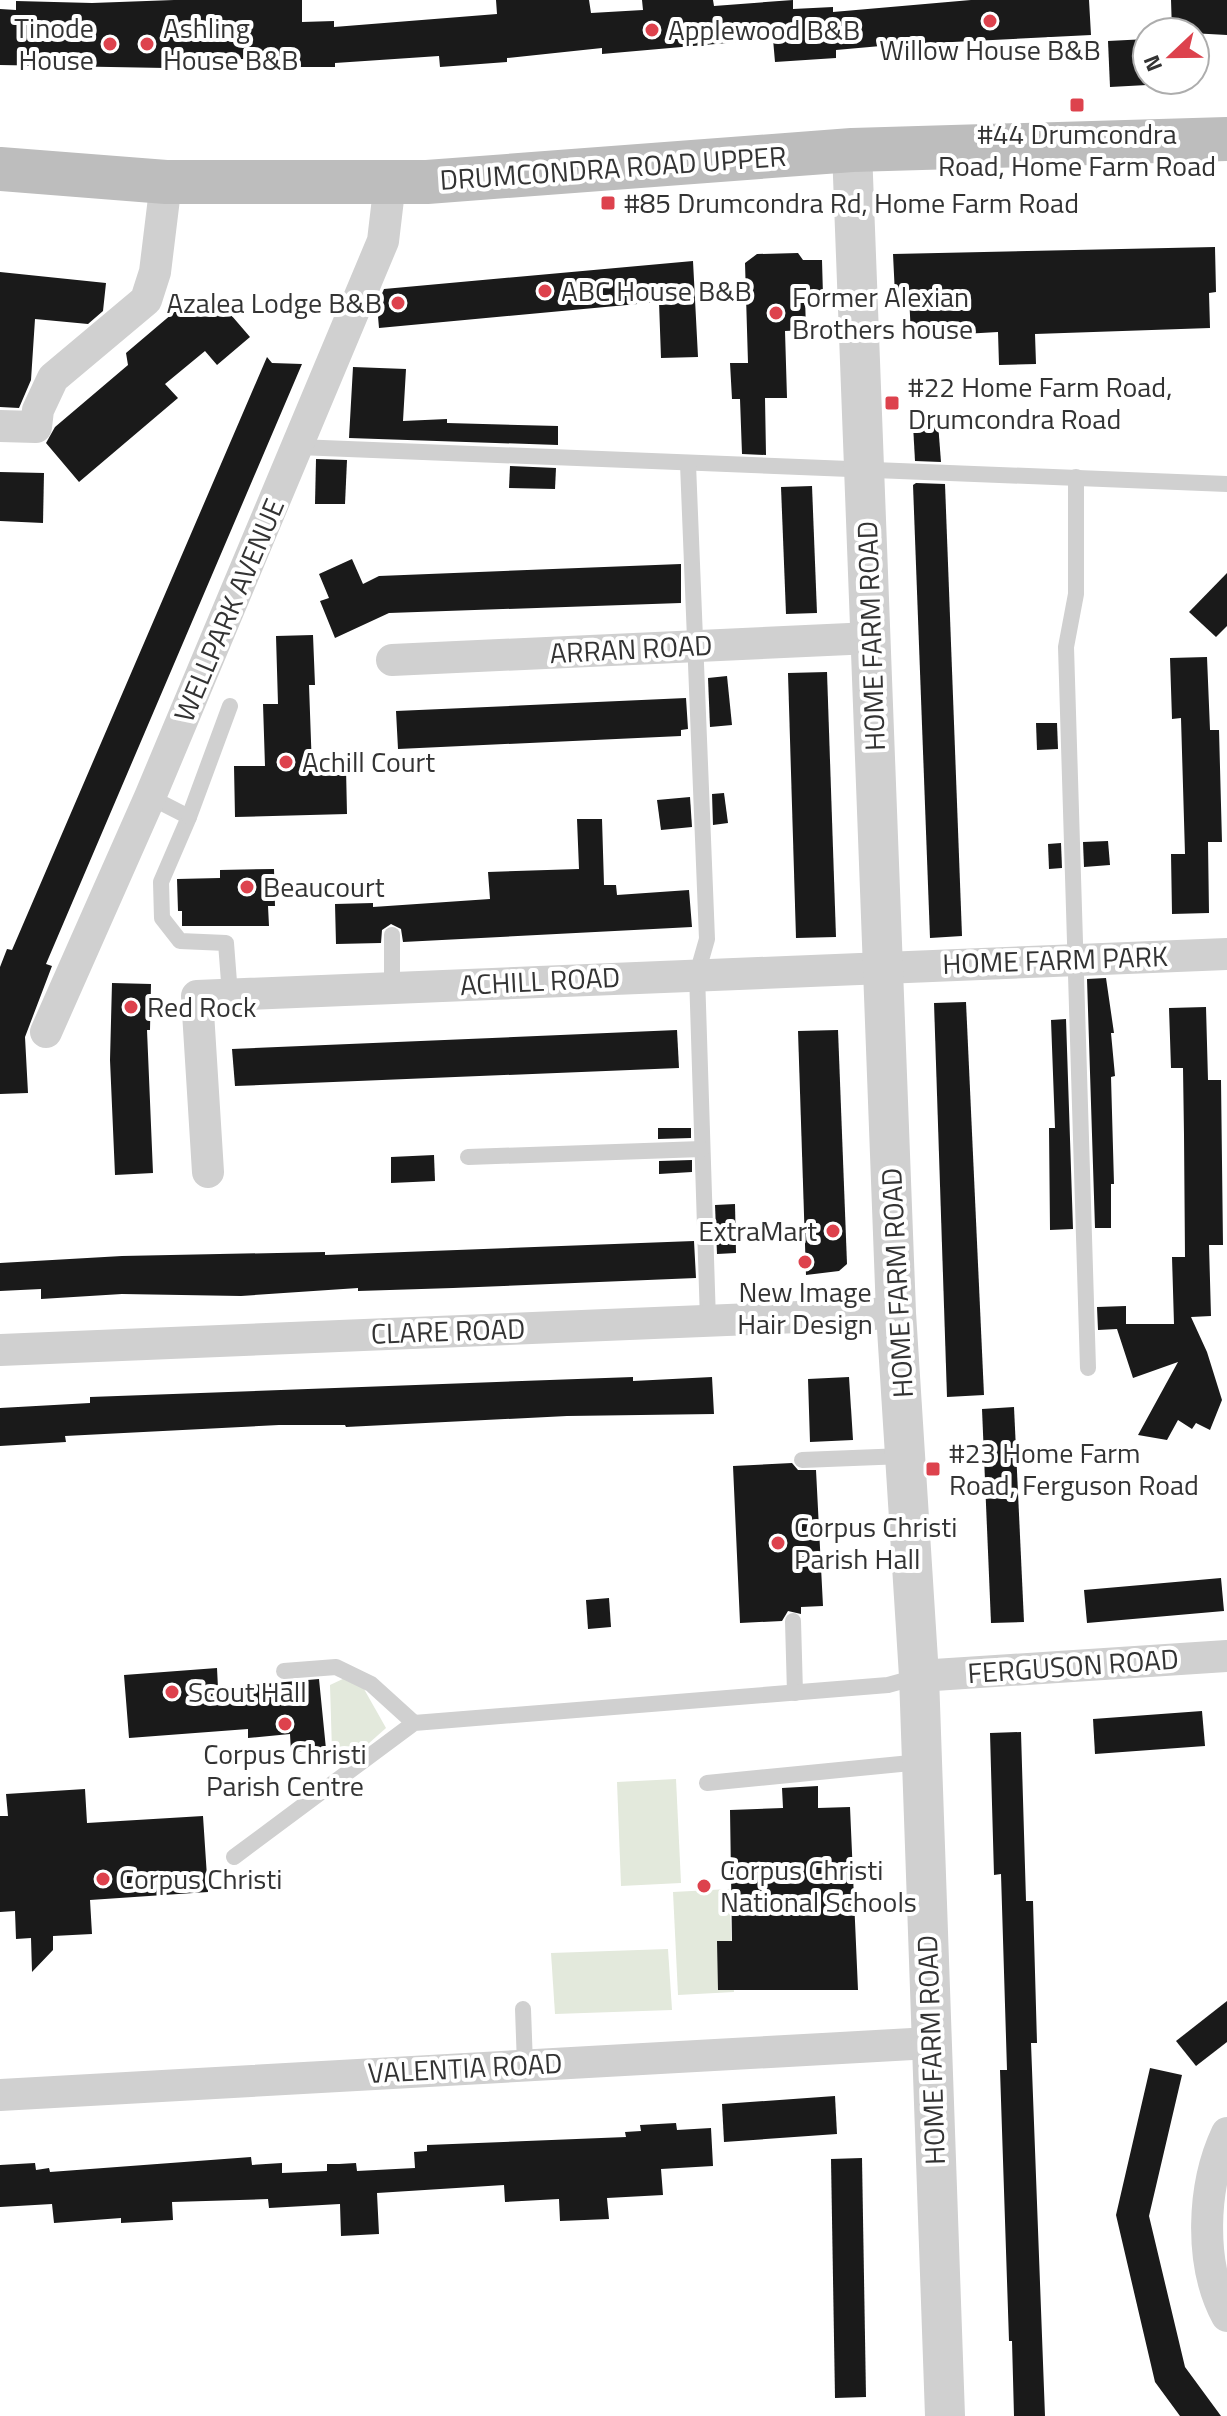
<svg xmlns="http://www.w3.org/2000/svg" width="1227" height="2416" viewBox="0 0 1227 2416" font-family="'Titillium Web',sans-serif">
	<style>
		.green { fill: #e3e9dc }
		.building { fill: #1a1a1a }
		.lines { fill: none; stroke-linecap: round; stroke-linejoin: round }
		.service { stroke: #d0d0d0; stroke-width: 16 }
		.minor { stroke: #d0d0d0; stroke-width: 32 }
		.tertiary { stroke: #d0d0d0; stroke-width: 40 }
		.secondary { stroke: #bdbdbd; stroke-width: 44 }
		.poi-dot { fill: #dd424d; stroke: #fff; stroke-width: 3 }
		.labels { text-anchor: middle; stroke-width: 8; stroke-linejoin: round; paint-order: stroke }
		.poi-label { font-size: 28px; fill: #333; stroke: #fff; text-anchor: start }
		.street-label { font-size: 28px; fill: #333; stroke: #fff }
	</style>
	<rect width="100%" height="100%" fill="#fff"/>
	<!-- green -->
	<g class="green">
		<path d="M347 1677 364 1689 386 1728 368 1744 332 1751 330 1685Z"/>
		<path d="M676 1779 681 1883 621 1886 617 1782Z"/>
		<path d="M729 1889 734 1992 678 1995 673 1892Z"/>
		<path d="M668 1949 672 2010 555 2014 551 1953Z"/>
	</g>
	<!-- building -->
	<g class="building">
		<path d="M174 0H302V22L334 21V27L497 14 496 0H589L591 13 643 10 642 0H713L714 6 793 0V9L833 7V12L971 0H1089L1091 35 892 45 836 50V58L775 62 773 39 602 54V48L507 58V62L440 67 439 56 335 63V67H269V59H166V68L0 65V9L16 10V1L92 3Z"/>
		<path d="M1171 0H1227V35L1172 32Z"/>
		<path d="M1147 39V85L1110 87 1108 41Z"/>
		<path d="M1215 247 1216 292 1209 293 1210 328 1035 334 1036 364 999 365 998 332 911 337 909 294 895 295 893 254Z"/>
		<path d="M798 253 803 260H822L823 296 805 297 806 330 785 331 787 398H765L766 455 742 454 740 399H732L730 363H748L745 263 757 254Z"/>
		<path d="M693 261 698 357 661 358 659 302 379 328 377 305 384 289Z"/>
		<path d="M0 272 106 283 103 311 88 324 35 319 31 380 19 408 0 407Z"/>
		<path d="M213 294 250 337 217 365 205 351 165 384 178 398 79 482 46 443 55 427 128 365 126 353 179 308 190 314Z"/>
		<path d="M267 357 272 363 302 364 46 964 52 966 25 1037 28 1093 0 1094V967L7 949 12 950Z"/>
		<path d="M353 367 406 369 403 421 447 419V423L558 426V445L349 438Z"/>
		<path d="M938 423 941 462 915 461 913 425Z"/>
		<path d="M316 459 347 460 345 504H315Z"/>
		<path d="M510 466 556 468 555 489 509 488Z"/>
		<path d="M0 472 44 473 43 523 0 521Z"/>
		<path d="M916 483 945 484 962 936 930 938 913 485Z"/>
		<path d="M812 486 817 613 786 614 781 487Z"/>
		<path d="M352 559 363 584 379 576 681 564V603L389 613 335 638 320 601 329 598 319 574Z"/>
		<path d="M1227 573V626L1216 637 1189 612Z"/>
		<path d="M313 635 315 685H309L312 769 346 768 347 814 235 817 234 766H265L263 704H278L276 636Z"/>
		<path d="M1207 657 1210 730H1219L1222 842H1208L1209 913 1172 914 1171 854H1185L1181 718 1172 719 1170 658Z"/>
		<path d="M827 672 836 937 796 938 788 673Z"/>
		<path d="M727 676 732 725 710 727 708 678Z"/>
		<path d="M686 698 688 729 681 730V736L398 749 396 711Z"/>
		<path d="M1036 723H1057L1058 749 1037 750Z"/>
		<path d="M724 793 728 823 713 825 712 794Z"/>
		<path d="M690 797 692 827 661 830 657 800Z"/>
		<path d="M577 819H602L604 885H616L617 895 689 890 692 927 403 942 401 929 391 924 382 930 381 943 336 944 335 904 373 903V907L490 899 488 872 579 869Z"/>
		<path d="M1108 841 1110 865 1084 867 1083 842Z"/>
		<path d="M1061 843 1062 868 1049 869 1048 844Z"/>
		<path d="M274 869 275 906H268L269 926H182V911H178L177 879 220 878V870Z"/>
		<path d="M1106 978 1114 1033H1111L1115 1076 1111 1077 1114 1184H1111V1228H1095L1087 979Z"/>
		<path d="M112 983 151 984 150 1030H147L153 1173 115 1175 110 1060Z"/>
		<path d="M966 1002 984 1395 947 1397 934 1003Z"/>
		<path d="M1206 1007 1208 1080H1221L1223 1245H1209L1211 1316 1191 1317 1207 1352 1222 1400 1210 1430 1196 1423 1192 1429 1178 1420 1167 1440 1138 1435 1178 1362 1133 1378 1117 1329 1098 1330 1097 1307 1126 1306V1324H1174L1172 1257H1185L1184 1135 1183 1068H1171L1169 1008Z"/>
		<path d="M1066 1019 1073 1229 1050 1230 1049 1128H1055L1051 1020Z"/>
		<path d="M677 1030 679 1068 235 1086 232 1049Z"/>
		<path d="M838 1030 847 1264 839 1271 806 1275 798 1031Z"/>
		<path d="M658 1128H691V1138L658 1139Z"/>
		<path d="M434 1155 435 1181 391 1183V1157Z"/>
		<path d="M692 1160V1172L659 1174V1161Z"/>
		<path d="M735 1204 736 1253 717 1254 715 1205Z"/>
		<path d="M694 1241 696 1278 453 1288 358 1291V1288L241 1296 122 1294 41 1299V1289L0 1291V1263L122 1256 325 1252V1255Z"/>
		<path d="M633 1377V1381L712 1377 714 1414 567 1416 346 1427 345 1425H279L65 1436 66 1442 0 1446V1408L90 1403V1397Z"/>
		<path d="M849 1377 853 1440 810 1442 808 1379Z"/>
		<path d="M1014 1407 1024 1622 991 1623 982 1409Z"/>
		<path d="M792 1463 798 1470H816L823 1606 801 1607V1614L788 1611 782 1621 740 1623 733 1466Z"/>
		<path d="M1221 1578 1224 1611 1087 1623 1084 1590Z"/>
		<path d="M609 1598 611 1627 588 1629 586 1600Z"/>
		<path d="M217 1668 218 1688 319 1679 326 1749 291 1752 290 1734 248 1738V1729L129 1738 124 1675Z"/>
		<path d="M1202 1711 1205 1746 1095 1754 1093 1719Z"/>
		<path d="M1021 1732 1026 1901H1033L1037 2043H1031L1045 2416H1014L1012 2341H1009L1000 2070H1007L1001 1874 994 1875 990 1733Z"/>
		<path d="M818 1786V1808L850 1807 858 1990H718L717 1941H732L730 1810 783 1808 782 1788Z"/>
		<path d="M85 1789 87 1823 203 1816 208 1892 90 1900 92 1934 53 1936V1950L32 1972 31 1938 16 1939 15 1911 0 1912V1816H8L6 1794Z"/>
		<path d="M1227 2001V2042L1196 2066 1176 2041Z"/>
		<path d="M1150 2068 1182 2075 1149 2216 1185 2367 1221 2416H1180L1155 2382 1116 2215Z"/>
		<path d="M835 2096 837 2134 724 2142 722 2104Z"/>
		<path d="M676 2123 677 2130 711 2128 713 2166 661 2169 663 2195 607 2198 609 2219 560 2221 559 2199 505 2202 504 2185 377 2193 379 2234 341 2236 340 2204 269 2208 268 2199 172 2202 173 2220 121 2223V2218L54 2223 52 2204 0 2207V2165L35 2163 36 2170 49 2168 50 2172 251 2157 252 2165 282 2163V2173L327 2171V2164H339L356 2163 357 2171 415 2168 414 2152 427 2151V2145L626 2137 625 2132 641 2131 640 2125Z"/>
		<path d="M862 2158 866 2397 835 2398 831 2159Z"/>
	</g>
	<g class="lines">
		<!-- service -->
		<g class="service">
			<path d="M298 447 1227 484"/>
			<path d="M688 464 707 939 697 974 708 1321"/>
			<path d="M1076 477V594L1066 647 1088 1368"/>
			<path d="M150 797 189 817 161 882 162 918 180 941 226 943 230 995"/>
			<path d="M189 817 230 706"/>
			<path d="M392 935V988"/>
			<path d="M468 1157 702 1149"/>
			<path d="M802 1460 904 1456"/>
			<path d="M793 1621 795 1693"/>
			<path d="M284 1671 336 1667 371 1684 414 1723"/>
			<path d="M707 1783 921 1762"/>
			<path d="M234 1857 414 1723 888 1685 917 1677"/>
			<path d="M523 2009 525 2065"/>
		</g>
		<!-- minor -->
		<g class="minor">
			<path d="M0 426 36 427 38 410 53 378 146 300 155 272 166 182"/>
			<path d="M392 660 871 638"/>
			<path d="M46 1032 150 797 383 241 390 182"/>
			<path d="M208 1172 197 996 1227 954"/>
			<path d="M0 1350 896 1313"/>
			<path d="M919 1676 1227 1656"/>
			<path d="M0 2095 930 2043"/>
			<path d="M1227 2133C1202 2186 1199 2264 1227 2316"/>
		</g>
		<!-- tertiary -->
		<path class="tertiary" d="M852 150 896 1313 919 1676 945 2416"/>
		<!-- secondary -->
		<path class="secondary" d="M0 169 166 182H427L852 150 1227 139"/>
	</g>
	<!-- markers -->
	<g class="poi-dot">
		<circle cx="990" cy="21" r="8"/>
		<circle cx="652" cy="30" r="8"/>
		<circle cx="110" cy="44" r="8"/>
		<circle cx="147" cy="44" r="8"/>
		<rect x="1069" y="97" width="16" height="16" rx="4"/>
		<rect x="600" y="195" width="16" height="16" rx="4"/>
		<circle cx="545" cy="291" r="8"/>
		<circle cx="398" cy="303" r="8"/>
		<circle cx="776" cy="313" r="8"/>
		<rect x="884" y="395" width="16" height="16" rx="4"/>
		<circle cx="286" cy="762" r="8"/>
		<circle cx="247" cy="887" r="8"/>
		<circle cx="131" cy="1007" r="8"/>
		<circle cx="833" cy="1231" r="8"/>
		<circle cx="805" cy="1262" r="8"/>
		<rect x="925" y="1461" width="16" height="16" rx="4"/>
		<circle cx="778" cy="1543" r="8"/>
		<circle cx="172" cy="1692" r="8"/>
		<circle cx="285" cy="1724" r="8"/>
		<circle cx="103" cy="1879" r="8"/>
		<circle cx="704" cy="1886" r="8"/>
	</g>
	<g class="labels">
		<!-- poi labels -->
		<g class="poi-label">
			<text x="94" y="38" text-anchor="end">Tinode<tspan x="94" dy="32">House</tspan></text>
			<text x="163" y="38">Ashling<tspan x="163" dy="32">House B&amp;B</tspan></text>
			<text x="668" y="40">Applewood B&amp;B</text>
			<text x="990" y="60" text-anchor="middle">Willow House B&amp;B</text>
			<text x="1077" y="144" text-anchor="middle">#44 Drumcondra<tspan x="1077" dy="32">Road, Home Farm Road</tspan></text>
			<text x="624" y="213">#85 Drumcondra Rd, Home Farm Road</text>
			<text x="561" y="301">ABC House B&amp;B</text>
			<text x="792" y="307">Former Alexian<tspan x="792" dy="32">Brothers house</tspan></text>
			<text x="382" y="313" text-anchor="end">Azalea Lodge B&amp;B</text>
			<text x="908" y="397">#22 Home Farm Road,<tspan x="908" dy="32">Drumcondra Road</tspan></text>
			<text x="302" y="772">Achill Court</text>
			<text x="263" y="897">Beaucourt</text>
			<text x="147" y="1017">Red Rock</text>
			<text x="817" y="1241" text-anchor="end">ExtraMart</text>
			<text x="805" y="1302" text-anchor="middle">New Image<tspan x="805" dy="32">Hair Design</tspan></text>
			<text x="949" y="1463">#23 Home Farm<tspan x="949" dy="32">Road, Ferguson Road</tspan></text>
			<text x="794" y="1537">Corpus Christi<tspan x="794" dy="32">Parish Hall</tspan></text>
			<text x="188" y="1702">Scout Hall</text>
			<text x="285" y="1764" text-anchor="middle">Corpus Christi<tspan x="285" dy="32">Parish Centre</tspan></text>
			<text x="720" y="1880">Corpus Christi<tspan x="720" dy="32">National Schools</tspan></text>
			<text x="119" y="1889">Corpus Christi</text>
		</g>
		<!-- street labels -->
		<g class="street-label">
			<text transform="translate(613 168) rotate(-4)" y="10">DRUMCONDRA ROAD UPPER</text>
			<text transform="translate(229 610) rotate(-67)" y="10">WELLPARK AVENUE</text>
			<text transform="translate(871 636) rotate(-92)" y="10">HOME FARM ROAD</text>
			<text transform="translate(631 649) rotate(-3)" y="10">ARRAN ROAD</text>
			<text transform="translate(1055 960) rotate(-2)" y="10">HOME FARM PARK</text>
			<text transform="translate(540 981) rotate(-3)" y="10">ACHILL ROAD</text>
			<text transform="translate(897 1283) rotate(-93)" y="10">HOME FARM ROAD</text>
			<text transform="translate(448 1331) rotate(-2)" y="10">CLARE ROAD</text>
			<text transform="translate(1073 1666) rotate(-4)" y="10">FERGUSON ROAD</text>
			<text transform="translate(931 2050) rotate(-92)" y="10">HOME FARM ROAD</text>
			<text transform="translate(465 2068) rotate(-3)" y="10">VALENTIA ROAD</text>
		</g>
	</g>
	<!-- north arrow -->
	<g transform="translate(1171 56) rotate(248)"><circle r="38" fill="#ffffff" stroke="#adadad" stroke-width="2"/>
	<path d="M0-6L14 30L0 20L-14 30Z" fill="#dd424d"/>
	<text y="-12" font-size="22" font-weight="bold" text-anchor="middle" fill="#333333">N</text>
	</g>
</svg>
